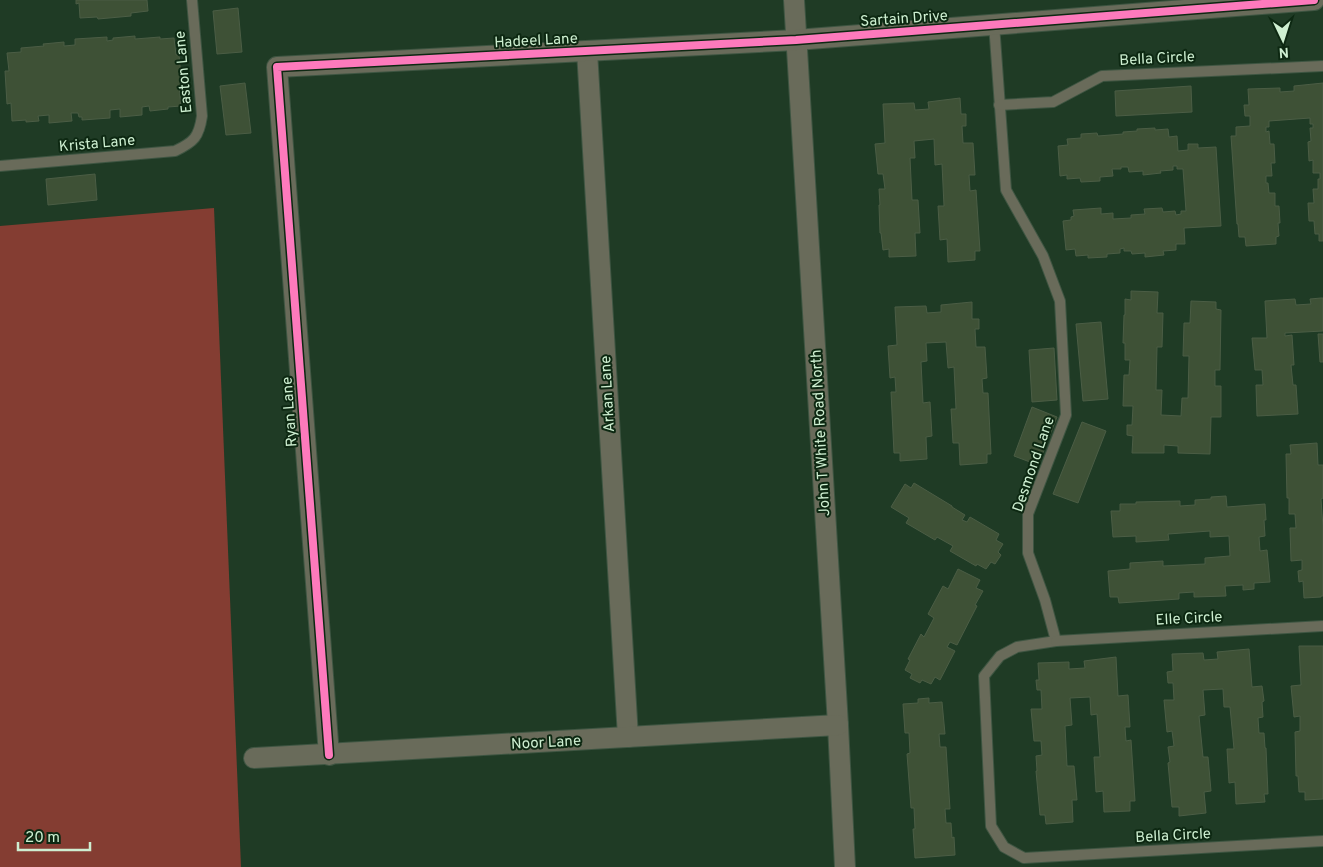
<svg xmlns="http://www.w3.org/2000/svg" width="1323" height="867" viewBox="0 0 1323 867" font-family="Overpass,sans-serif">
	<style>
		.green { fill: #843d32 }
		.building { fill: #3e5136; stroke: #4b5d45 }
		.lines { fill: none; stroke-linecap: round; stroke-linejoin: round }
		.service-casing { stroke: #3e5542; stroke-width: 12 }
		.minor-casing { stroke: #3e5542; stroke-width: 22 }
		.service { stroke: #696b5a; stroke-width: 10 }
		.minor { stroke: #696b5a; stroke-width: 20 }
		.cycleway-casing { stroke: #0d2812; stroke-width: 11 }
		.cycleway { stroke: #fd7abc; stroke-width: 8 }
		.labels { text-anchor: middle; stroke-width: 4; stroke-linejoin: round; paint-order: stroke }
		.street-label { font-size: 15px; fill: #ceefd1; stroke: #0d2812 }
	</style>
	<rect width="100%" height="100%" fill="#1f3b25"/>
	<!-- green -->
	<path class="green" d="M214 208 241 867H0V226Z"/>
	<!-- building -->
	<g class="building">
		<path d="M76 0H147L148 11 131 13V16L98 19 97 17 80 18 79 3 76 4Z"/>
		<path d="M238 8 242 52 217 54 213 11Z"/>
		<path d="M135 36V39L160 37V39L174 38 176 55H179L182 87H179L181 106 168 107V109L150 111 149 106 142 107V115L120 117V109L110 110V118L82 120V117H79L78 113H71L72 121 49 123V115L38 116 39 121 26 122V120L12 121 11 103 7 104 5 71H9L7 53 21 52V48L44 46 43 44 64 42V46L75 45V39L107 37V41L113 40V38Z"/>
		<path d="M245 83 251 133 226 135 220 86Z"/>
		<path d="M1323 83V241H1319V234H1315L1314 221H1309L1308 203H1314L1313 189H1318V179H1320V173H1313V160L1309 161 1308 142 1311 141 1310 128H1313V124H1310V118L1269 121V127H1266V132L1269 131 1270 144H1274L1275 163H1271L1272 176H1266V183H1268L1269 193H1275V206H1279L1280 223H1278L1279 236 1276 237V244L1246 246 1245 237H1239L1238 224H1237L1231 136H1236V127L1250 126V116H1245L1244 105H1249L1248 89 1280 88V92L1294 91V86Z"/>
		<path d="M1191 86 1192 112 1116 116 1115 91Z"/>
		<path d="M960 98 961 114H966V126H962L963 143H973L975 175H969L970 191 976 190 980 251H975V260L948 262 947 239 940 240 938 206H944L942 164 935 165 934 139 914 141 915 158H910L912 200H918L920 233H915L916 256 889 257V249L883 250 881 233H880L879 205H880L879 189H885L883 174H878L875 144 885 143 883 104 914 103 915 110 929 109 928 102Z"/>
		<path d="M1155 128V130L1168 129 1169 137 1177 136 1178 151 1188 150V144H1198V148L1216 147 1221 226 1184 228 1185 244H1176V250L1163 251 1164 255 1145 257V253L1132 254 1131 251H1124V248L1120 249V253L1107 254V257L1088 258V255L1076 256 1075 249 1066 250 1063 221 1071 220V217L1074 216 1073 210 1101 208V214L1113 213V219L1131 218V215L1145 214 1144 209 1162 208 1163 212 1175 211 1176 215 1181 214V211H1186L1183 169H1177V166H1173V170L1160 171 1161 173 1143 175V171L1129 172 1128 167H1121V169H1112L1113 176 1100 177V181L1081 182 1080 178 1067 179V175L1060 176 1058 146 1068 145 1067 139 1081 138V134L1097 133 1098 136 1123 134V132L1137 131V129Z"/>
		<path d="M95 174 97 200 48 205 46 179Z"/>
		<path d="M1131 291 1158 292 1157 313H1163L1162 347H1157L1156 390H1162L1161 415 1181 416 1182 398H1188L1189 356H1183L1184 323H1190L1191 301 1216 302V309L1221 310 1220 370H1215V386H1221V417H1211L1210 454 1178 453V446L1164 445V453H1132L1133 436 1127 435V425H1132L1133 406H1123L1124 375H1129L1130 360H1125V343H1123L1124 315H1125V299L1131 300Z"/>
		<path d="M1321 298H1323V331L1285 333V336L1292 335 1294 365H1291L1293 385H1296L1298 414 1257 416 1256 385H1263L1262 370H1255L1252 338H1267L1265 301 1295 299 1296 305 1311 304 1310 299Z"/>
		<path d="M972 302V319H979V329H975L976 347H985L987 378 982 379 983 393H988L991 454H987V463L960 465 959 443H953L951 409H956L954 367 948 368 946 342 926 343 927 361 921 362 923 403 930 402 932 436 926 437 927 459 900 461V453H894L891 392H896L895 377 890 378 888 346 897 345 895 307 926 306 927 313 941 312V305Z"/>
		<path d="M1101 322 1108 399 1083 401 1076 324Z"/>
		<path d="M1318 334H1323V362H1320Z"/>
		<path d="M1054 348 1057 400 1032 402 1029 350Z"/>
		<path d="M1032 407 1057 417 1038 465 1014 456Z"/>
		<path d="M1082 422 1106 431 1078 503 1053 494Z"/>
		<path d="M1317 443 1318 465H1323V498L1321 499 1323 527V596H1321V597L1304 598 1303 581 1299 582 1298 571 1302 570V560L1291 561 1290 528H1296L1295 514H1289V498H1287L1286 454H1291L1290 445Z"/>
		<path d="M914 483 952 506V507L965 515 962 520 967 522 970 517 999 534 996 540 1003 544 998 552 1001 555 995 564 991 562 986 569 977 564 976 566 950 551 953 546 937 537 935 540 906 523 909 518 891 507 905 484 911 488Z"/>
		<path d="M1226 496 1227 507 1265 504 1266 520H1264L1265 536 1259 537 1260 551 1267 550 1270 582 1254 583V589L1243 590V585L1225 586 1226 596 1194 597V592L1179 593V599L1119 603 1118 597H1110L1108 571 1130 569V563L1163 561V566L1205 564V558L1230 556 1229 536 1210 537V531L1168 534 1169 540 1136 542V536L1113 537 1111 511H1120V504H1136V502L1180 501V506L1195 505V500L1211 499V497Z"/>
		<path d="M958 569 980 580 976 588 983 591 975 605 977 606 957 645 950 642 947 647 955 651 940 680 935 677 931 684 922 680 920 683 910 678 912 674 905 670 910 660 908 659 921 634 924 637 934 618 928 614 943 586 948 589Z"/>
		<path d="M1299 646H1323V799L1305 800V792H1299L1298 776H1296L1295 732 1300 731V716L1294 717 1291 686 1301 685Z"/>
		<path d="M1249 649 1252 687 1262 686 1264 701 1262 702 1263 717 1258 718 1259 733H1264L1265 748H1266L1268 794H1264L1265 802 1236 804 1235 782 1229 783 1227 749H1234L1230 707H1224L1223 689 1203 690 1205 715 1199 716 1203 757H1208L1211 791 1204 792 1206 813 1179 816V807H1172L1168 763 1170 762 1168 747 1174 746 1172 731 1167 732 1164 700H1174L1173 683H1168L1167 672 1173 671 1172 654 1203 653 1204 660 1218 659 1217 652Z"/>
		<path d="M1116 657 1118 696 1128 695 1130 727H1125L1126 741 1131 740 1135 801H1130V811L1104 812 1103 791 1096 792 1094 757H1100L1097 714 1091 715 1090 697 1070 698 1072 725 1065 726 1067 766H1074L1077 800H1072L1073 822 1046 824 1045 815H1040L1036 771H1037L1036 756 1042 755 1041 741H1034L1031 709H1042L1041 690H1037L1036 680H1039L1038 663 1069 662V669L1085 668 1084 661Z"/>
		<path d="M929 698V703L942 702 945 734H939L940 747H946L950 809H945L946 823H951L952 838 954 837 955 855 915 858 913 829H915L914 808H911L907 754 910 753 909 733H905L903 704 918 703V699Z"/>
	</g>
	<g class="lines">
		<defs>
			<g id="service">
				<path d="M994 24 1006 190 1043 256 1060 301 1066 415 1028 514V553L1045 600 1056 641 1017 647 1000 656 984 676 991 826 1004 847 1024 858 1323 841"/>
				<path d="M999 105 1053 102 1102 76 1323 66"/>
				<path d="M0 166 175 151C194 142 199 137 202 116L192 0"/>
				<path d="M1056 641 1323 626"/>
			</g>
			<g id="minor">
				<path d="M794 0 838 725 845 867"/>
				<path d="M587 51 628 737"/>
				<path d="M329 755 277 67 796 40 1314 0"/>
				<path d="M254 758 838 725"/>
			</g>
		</defs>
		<!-- service casing -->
		<use href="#service" class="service-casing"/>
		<!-- minor casing -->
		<use href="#minor" class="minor-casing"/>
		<!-- service -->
		<use href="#service" class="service"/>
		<!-- minor -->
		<use href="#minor" class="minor"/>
		<defs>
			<path id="cycleway" d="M329 755 277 67 796 40 1314 0"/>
		</defs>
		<!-- cycleway casing -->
		<use href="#cycleway" class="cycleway-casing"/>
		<!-- cycleway -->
		<use href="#cycleway" class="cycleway"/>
	</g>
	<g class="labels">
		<!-- street labels -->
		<g class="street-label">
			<text transform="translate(904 18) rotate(-4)" y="5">Sartain Drive</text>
			<text transform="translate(536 40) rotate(-3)" y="5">Hadeel Lane</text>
			<text transform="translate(1157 58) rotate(-3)" y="5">Bella Circle</text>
			<text transform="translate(183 72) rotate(-95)" y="5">Easton Lane</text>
			<text transform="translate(97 143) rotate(-5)" y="5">Krista Lane</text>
			<text transform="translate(607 394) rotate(-93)" y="5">Arkan Lane</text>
			<text transform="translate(289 412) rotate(-94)" y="5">Ryan Lane</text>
			<text transform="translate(820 433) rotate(-93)" y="5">John T White Road North</text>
			<text transform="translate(1033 464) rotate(-71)" y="5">Desmond Lane</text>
			<text transform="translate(1189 618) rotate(-3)" y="5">Elle Circle</text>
			<text transform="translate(546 742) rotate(-3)" y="5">Noor Lane</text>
			<text transform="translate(1173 835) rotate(-3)" y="5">Bella Circle</text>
		</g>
	</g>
	<!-- north arrow -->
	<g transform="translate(1283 40) rotate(176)" stroke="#0d2812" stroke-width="4" paint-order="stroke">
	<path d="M0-4L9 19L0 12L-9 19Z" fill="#ceefd1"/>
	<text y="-8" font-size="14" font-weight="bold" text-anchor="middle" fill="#ceefd1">N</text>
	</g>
	<!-- scale -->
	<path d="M18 842v8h72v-8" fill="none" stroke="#ceefd1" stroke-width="2.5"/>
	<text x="25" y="842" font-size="15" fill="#ceefd1" stroke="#0d2812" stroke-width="4" paint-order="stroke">20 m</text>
</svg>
